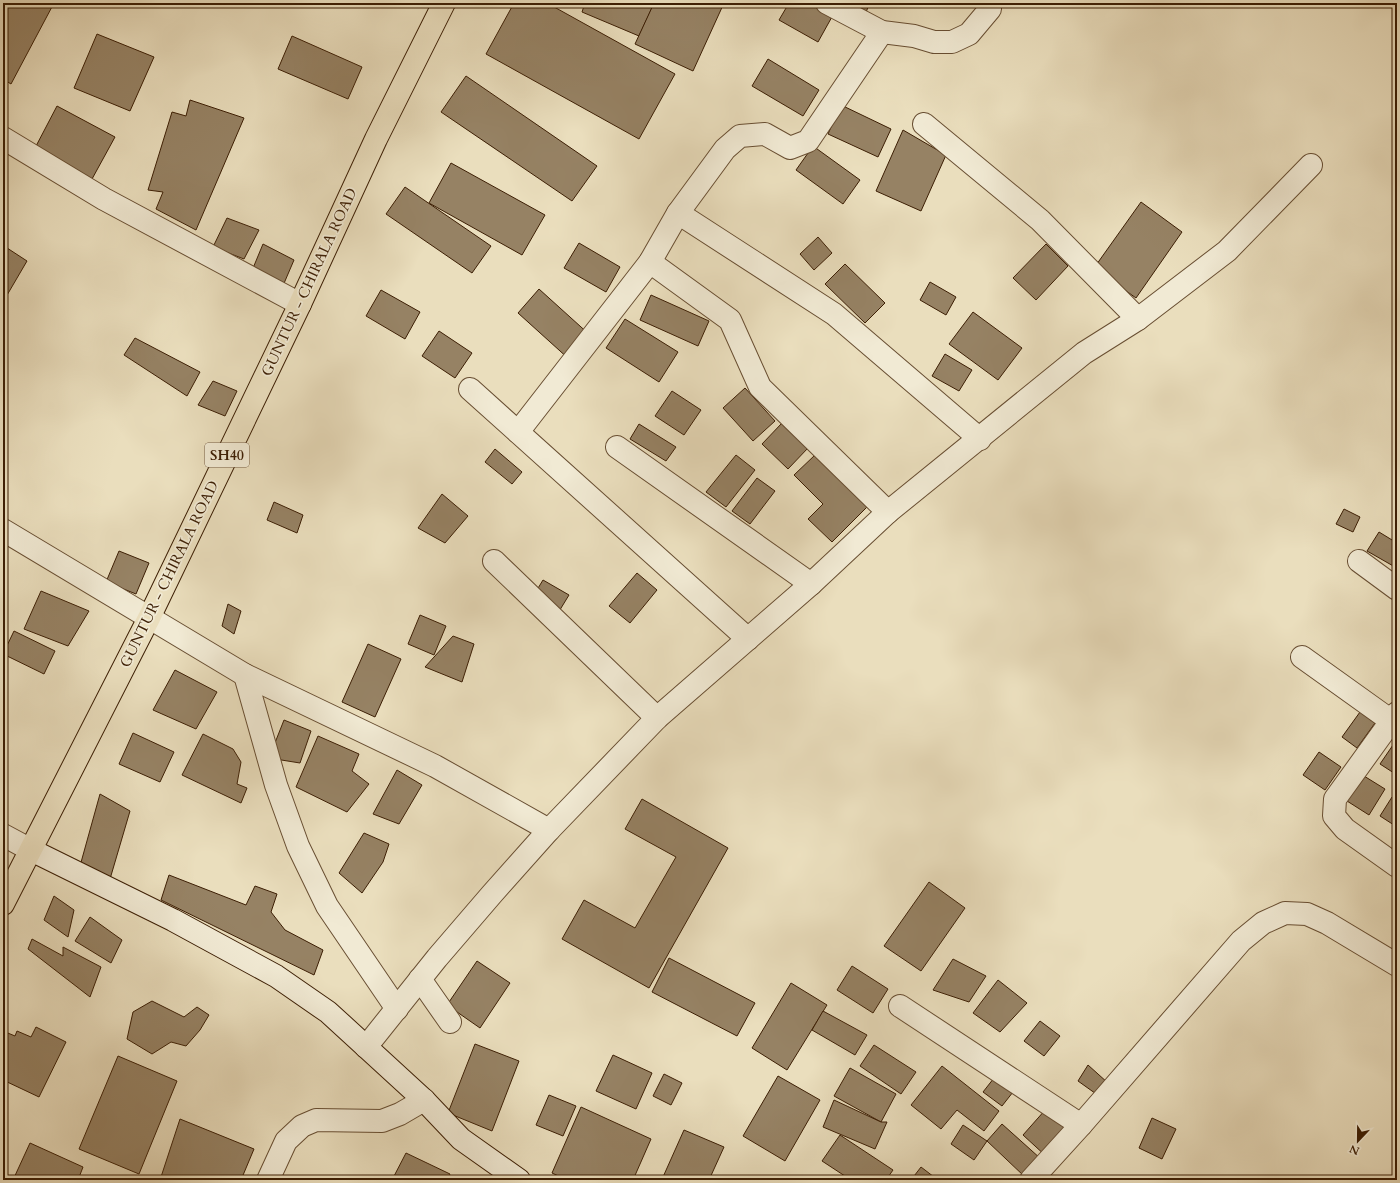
<svg xmlns="http://www.w3.org/2000/svg" width="1400" height="1183" viewBox="0 0 1400 1183" font-family="Cardo,serif">
	<style>
		.building { fill: #968264; stroke: #3c1e04 }
		.lines { fill: none; stroke-linecap: round; stroke-linejoin: round }
		.street-casing { stroke: #684e32; stroke-width: 24 }
		.secondary-casing { stroke: #3c1e04; stroke-width: 24 }
		.primary-casing { stroke: #3c1e04; stroke-width: 24 }
		.street { stroke: #f1ead4; stroke-width: 22 }
		.secondary { stroke: #f1ead4; stroke-width: 22 }
		.primary { stroke: #eadebd; stroke-width: 22 }
		.labels { text-anchor: middle; stroke-width: 3.5; stroke-linejoin: round; paint-order: stroke }
		.shield { fill: #f1ead4; stroke: #725b42; stroke-width: 1 }
		.shield-label { font-size: 14px; font-weight: bold; fill: #3c1e04 }
		.street-label { font-size: 15px; fill: #3c1e04; stroke: #f1ead4 }
	</style>
	<rect width="100%" height="100%" fill="#eadebd"/>
	<filter id="stains"><feTurbulence type="fractalNoise" baseFrequency=".005" numOctaves="4"/><feColorMatrix values="0 0 0 0 .2 0 0 0 0 .09 0 0 0 0 .02 0 0 0 .5 -.17"/></filter>
	<radialGradient id="worn" r=".72"><stop offset=".6" stop-color="#630" stop-opacity="0"/><stop offset="1" stop-color="#630" stop-opacity=".3"/></radialGradient>
	<!-- building -->
	<g class="building">
		<path d="M3 3H54L11 84 3 79Z"/>
		<path d="M514 3H547L675 74 639 139 486 54Z"/>
		<path d="M585 3H640L652 8 639 36 582 12Z"/>
		<path d="M654 3H724L693 71 635 44Z"/>
		<path d="M789 3H813L833 15 818 42 779 20Z"/>
		<path d="M848 3H870L866 12Z"/>
		<path d="M97 34 154 57 130 111 74 88Z"/>
		<path d="M292 36 362 67 348 99 278 69Z"/>
		<path d="M768 59 819 90 803 116 752 86Z"/>
		<path d="M466 76 597 166 572 201 441 112Z"/>
		<path d="M190 100 244 118 196 230 156 209 163 192 148 190 172 112 186 116Z"/>
		<path d="M841 105 891 129 878 157 828 134Z"/>
		<path d="M57 106 115 137 92 179 35 148Z"/>
		<path d="M903 130 946 155 921 211 876 191Z"/>
		<path d="M813 146 860 180 843 204 796 170Z"/>
		<path d="M451 163 545 215 522 255 429 203Z"/>
		<path d="M405 187 491 246 472 273 386 214Z"/>
		<path d="M1141 202 1182 232 1136 298 1094 268Z"/>
		<path d="M227 218 259 230 244 259 213 247Z"/>
		<path d="M818 237 832 253 814 270 800 254Z"/>
		<path d="M579 243 620 267 606 292 564 268Z"/>
		<path d="M263 244 294 260 282 288 251 273Z"/>
		<path d="M1046 244 1068 266 1036 300 1013 278Z"/>
		<path d="M4 246 27 261 3 302V247Z"/>
		<path d="M845 264 885 303 865 323 825 284Z"/>
		<path d="M930 282 956 297 946 315 920 300Z"/>
		<path d="M539 289 591 336 570 360 518 313Z"/>
		<path d="M381 290 420 312 405 339 366 316Z"/>
		<path d="M651 295 709 321 698 346 640 320Z"/>
		<path d="M973 312 1022 348 998 380 949 344Z"/>
		<path d="M625 319 678 352 659 382 606 348Z"/>
		<path d="M439 331 472 353 455 378 422 356Z"/>
		<path d="M135 338 200 372 187 396 124 355Z"/>
		<path d="M945 354 972 370 959 391 932 376Z"/>
		<path d="M213 381 237 391 225 416 198 405Z"/>
		<path d="M745 388 775 421 753 441 723 408Z"/>
		<path d="M672 391 701 410 684 435 655 416Z"/>
		<path d="M782 423 808 448 788 469 762 444Z"/>
		<path d="M639 424 676 447 666 461 630 439Z"/>
		<path d="M495 449 522 472 512 484 485 462Z"/>
		<path d="M736 455 755 470 726 507 706 492Z"/>
		<path d="M815 455 867 507 832 542 808 519 823 504 794 475Z"/>
		<path d="M757 478 775 491 750 524 732 511Z"/>
		<path d="M442 494 468 516 445 543 418 528Z"/>
		<path d="M274 502 303 515 297 533 267 520Z"/>
		<path d="M1344 509 1360 517 1353 532 1336 524Z"/>
		<path d="M1379 532 1397 543V563L1395 567 1367 551Z"/>
		<path d="M119 551 149 563 136 594 106 582Z"/>
		<path d="M637 573 657 590 630 623 609 606Z"/>
		<path d="M543 580 569 595 558 613 532 598Z"/>
		<path d="M41 591 89 611 68 646 24 629Z"/>
		<path d="M228 604 241 611 234 634 222 626Z"/>
		<path d="M420 615 446 626 434 655 408 644Z"/>
		<path d="M14 631 55 651 44 674 3 654Z"/>
		<path d="M453 636 474 644 462 682 425 667Z"/>
		<path d="M368 644 401 659 375 717 342 702Z"/>
		<path d="M175 670 217 692 196 729 153 710Z"/>
		<path d="M1360 712 1375 723 1357 748 1342 737Z"/>
		<path d="M284 720 311 731 300 763 269 758Z"/>
		<path d="M133 733 174 752 160 782 119 764Z"/>
		<path d="M203 734 233 749 241 762 237 784 247 788 241 803 182 775Z"/>
		<path d="M318 736 359 754 352 771 369 784 347 812 296 787Z"/>
		<path d="M1393 745 1397 747V775L1380 764Z"/>
		<path d="M1319 752 1341 767 1325 790 1303 775Z"/>
		<path d="M397 770 422 785 399 824 373 814Z"/>
		<path d="M1364 776 1385 789 1369 815 1347 801Z"/>
		<path d="M100 794 130 811 110 879 80 866Z"/>
		<path d="M1392 797 1397 800V827L1380 816Z"/>
		<path d="M642 799 728 848 649 988 562 939 584 900 635 928 676 857 625 829Z"/>
		<path d="M364 833 389 844 383 862 362 893 339 873Z"/>
		<path d="M169 875 246 905 255 886 277 894 271 912 285 930 323 950 314 975 161 900Z"/>
		<path d="M929 882 965 908 921 971 884 946Z"/>
		<path d="M54 896 74 910 68 937 44 920Z"/>
		<path d="M90 917 122 940 111 963 75 941Z"/>
		<path d="M32 939 63 956V947L101 967 90 997 28 949Z"/>
		<path d="M669 958 755 1003 737 1036 652 992Z"/>
		<path d="M953 959 986 976 969 1002 933 990Z"/>
		<path d="M477 961 510 983 480 1028 447 1005Z"/>
		<path d="M852 966 888 989 873 1013 837 990Z"/>
		<path d="M998 980 1027 1003 1000 1032 973 1013Z"/>
		<path d="M791 983 827 1005 787 1070 752 1048Z"/>
		<path d="M152 1001 184 1017 197 1007 209 1015 200 1030 186 1046 171 1042 152 1054 127 1039 133 1012Z"/>
		<path d="M823 1011 867 1035 855 1055 812 1030Z"/>
		<path d="M1040 1021 1060 1036 1044 1056 1024 1041Z"/>
		<path d="M36 1027 66 1042 39 1097 3 1080V1031L15 1036 17 1031 31 1037Z"/>
		<path d="M475 1044 519 1061 492 1131 448 1113Z"/>
		<path d="M874 1045 916 1072 901 1094 860 1066Z"/>
		<path d="M613 1055 652 1073 636 1109 596 1091Z"/>
		<path d="M118 1056 177 1081 139 1174 79 1149Z"/>
		<path d="M1088 1065 1108 1083 1099 1096 1078 1081Z"/>
		<path d="M942 1066 999 1111 984 1131 957 1110 941 1129 911 1105Z"/>
		<path d="M850 1068 896 1094 881 1122 834 1096Z"/>
		<path d="M664 1074 682 1083 671 1105 653 1096Z"/>
		<path d="M778 1076 820 1100 785 1161 743 1136Z"/>
		<path d="M994 1078 1013 1092 1002 1106 983 1092Z"/>
		<path d="M549 1095 576 1106 563 1136 536 1125Z"/>
		<path d="M834 1100 881 1122H887L875 1149 823 1127Z"/>
		<path d="M581 1107 651 1139 633 1180H567L552 1173Z"/>
		<path d="M1046 1109 1077 1122 1047 1157 1023 1135Z"/>
		<path d="M1152 1118 1176 1129 1162 1159 1139 1148Z"/>
		<path d="M180 1119 254 1149 241 1180H160Z"/>
		<path d="M1002 1124 1041 1159 1025 1177 987 1141Z"/>
		<path d="M963 1125 987 1141 974 1160 951 1144Z"/>
		<path d="M684 1130 724 1147 709 1180H670L663 1177Z"/>
		<path d="M840 1135 893 1170 886 1180H851L822 1161Z"/>
		<path d="M30 1143 83 1167 78 1180H13Z"/>
		<path d="M406 1153 450 1174 447 1180H392Z"/>
		<path d="M921 1167 938 1180H911Z"/>
	</g>
	<g class="lines">
		<defs>
			<g id="street">
				<path d="M827 3 882 32 914 36 934 42H952L969 34 990 9"/>
				<path d="M924 124 1040 220 1138 319"/>
				<path d="M3 138 104 199 300 304"/>
				<path d="M678 213 834 314 980 439"/>
				<path d="M650 262 730 320 760 387 888 512"/>
				<path d="M470 389 748 639"/>
				<path d="M518 432 650 262 678 213 725 149 740 136 765 134 790 148 808 141 882 32"/>
				<path d="M617 447 811 584"/>
				<path d="M3 530 245 675 435 766 549 830"/>
				<path d="M494 561 657 718"/>
				<path d="M1359 561 1397 589"/>
				<path d="M1302 657 1397 725"/>
				<path d="M245 675 276 785 298 846 327 906 397 1009"/>
				<path d="M1397 713 1335 799 1334 816 1345 829 1397 866"/>
				<path d="M3 835 31 850"/>
				<path d="M420 979 450 1022"/>
				<path d="M900 1006 1081 1125"/>
				<path d="M366 1047 437 958 492 894 549 830 657 718 811 584 888 512 1084 353 1138 319 1227 251 1311 165"/>
				<path d="M268 1180 286 1141 302 1126 316 1120 382 1121 400 1114 424 1100"/>
				<path d="M1031 1180 1081 1125 1241 941 1263 923 1285 913 1307 914 1327 923 1397 965"/>
			</g>
			<path id="secondary" d="M31 850 173 920 276 976 328 1012 424 1100 461 1139 519 1180"/>
			<path id="primary" d="M3 904 149 618 300 304 376 139 444 3"/>
		</defs>
		<!-- street casing -->
		<use href="#street" class="street-casing"/>
		<!-- secondary casing -->
		<use href="#secondary" class="secondary-casing"/>
		<!-- primary casing -->
		<use href="#primary" class="primary-casing"/>
		<!-- street -->
		<use href="#street" class="street"/>
		<!-- secondary -->
		<use href="#secondary" class="secondary"/>
		<!-- primary -->
		<use href="#primary" class="primary"/>
	</g>
	<g class="labels">
		<!-- shield labels -->
		<rect class="shield" x="205" y="443" width="44" height="24" rx="3"/>
		<g class="shield-label">
			<text x="227" y="460">SH40</text>
		</g>
		<!-- street labels -->
		<g class="street-label">
			<text transform="translate(309 282) rotate(-65)" y="5">GUNTUR - CHIRALA ROAD</text>
			<text transform="translate(169 574) rotate(-64)" y="5">GUNTUR - CHIRALA ROAD</text>
		</g>
	</g>
	<!-- margin -->
	<rect width="1400" height="1183" fill="none" stroke="#eadebd" stroke-width="16"/>
	<rect x="4" y="4" width="1392" height="1175" fill="none" stroke="#3c1e04" stroke-width="2"/>
	<rect x="8" y="8" width="1384" height="1167" fill="none" stroke="#3c1e04"/>
	<!-- north arrow -->
	<g transform="translate(1358 1141) rotate(202)" stroke="#f1ead4" stroke-width="3" paint-order="stroke">
	<path d="M0-3L7 15L0 10L-7 15Z" fill="#3c1e04"/>
	<text y="-6" font-size="11" font-weight="bold" text-anchor="middle" fill="#3c1e04">N</text>
	</g>
	<rect width="100%" height="100%" filter="url(#stains)"/>
	<rect width="100%" height="100%" fill="url(#worn)"/>
</svg>
